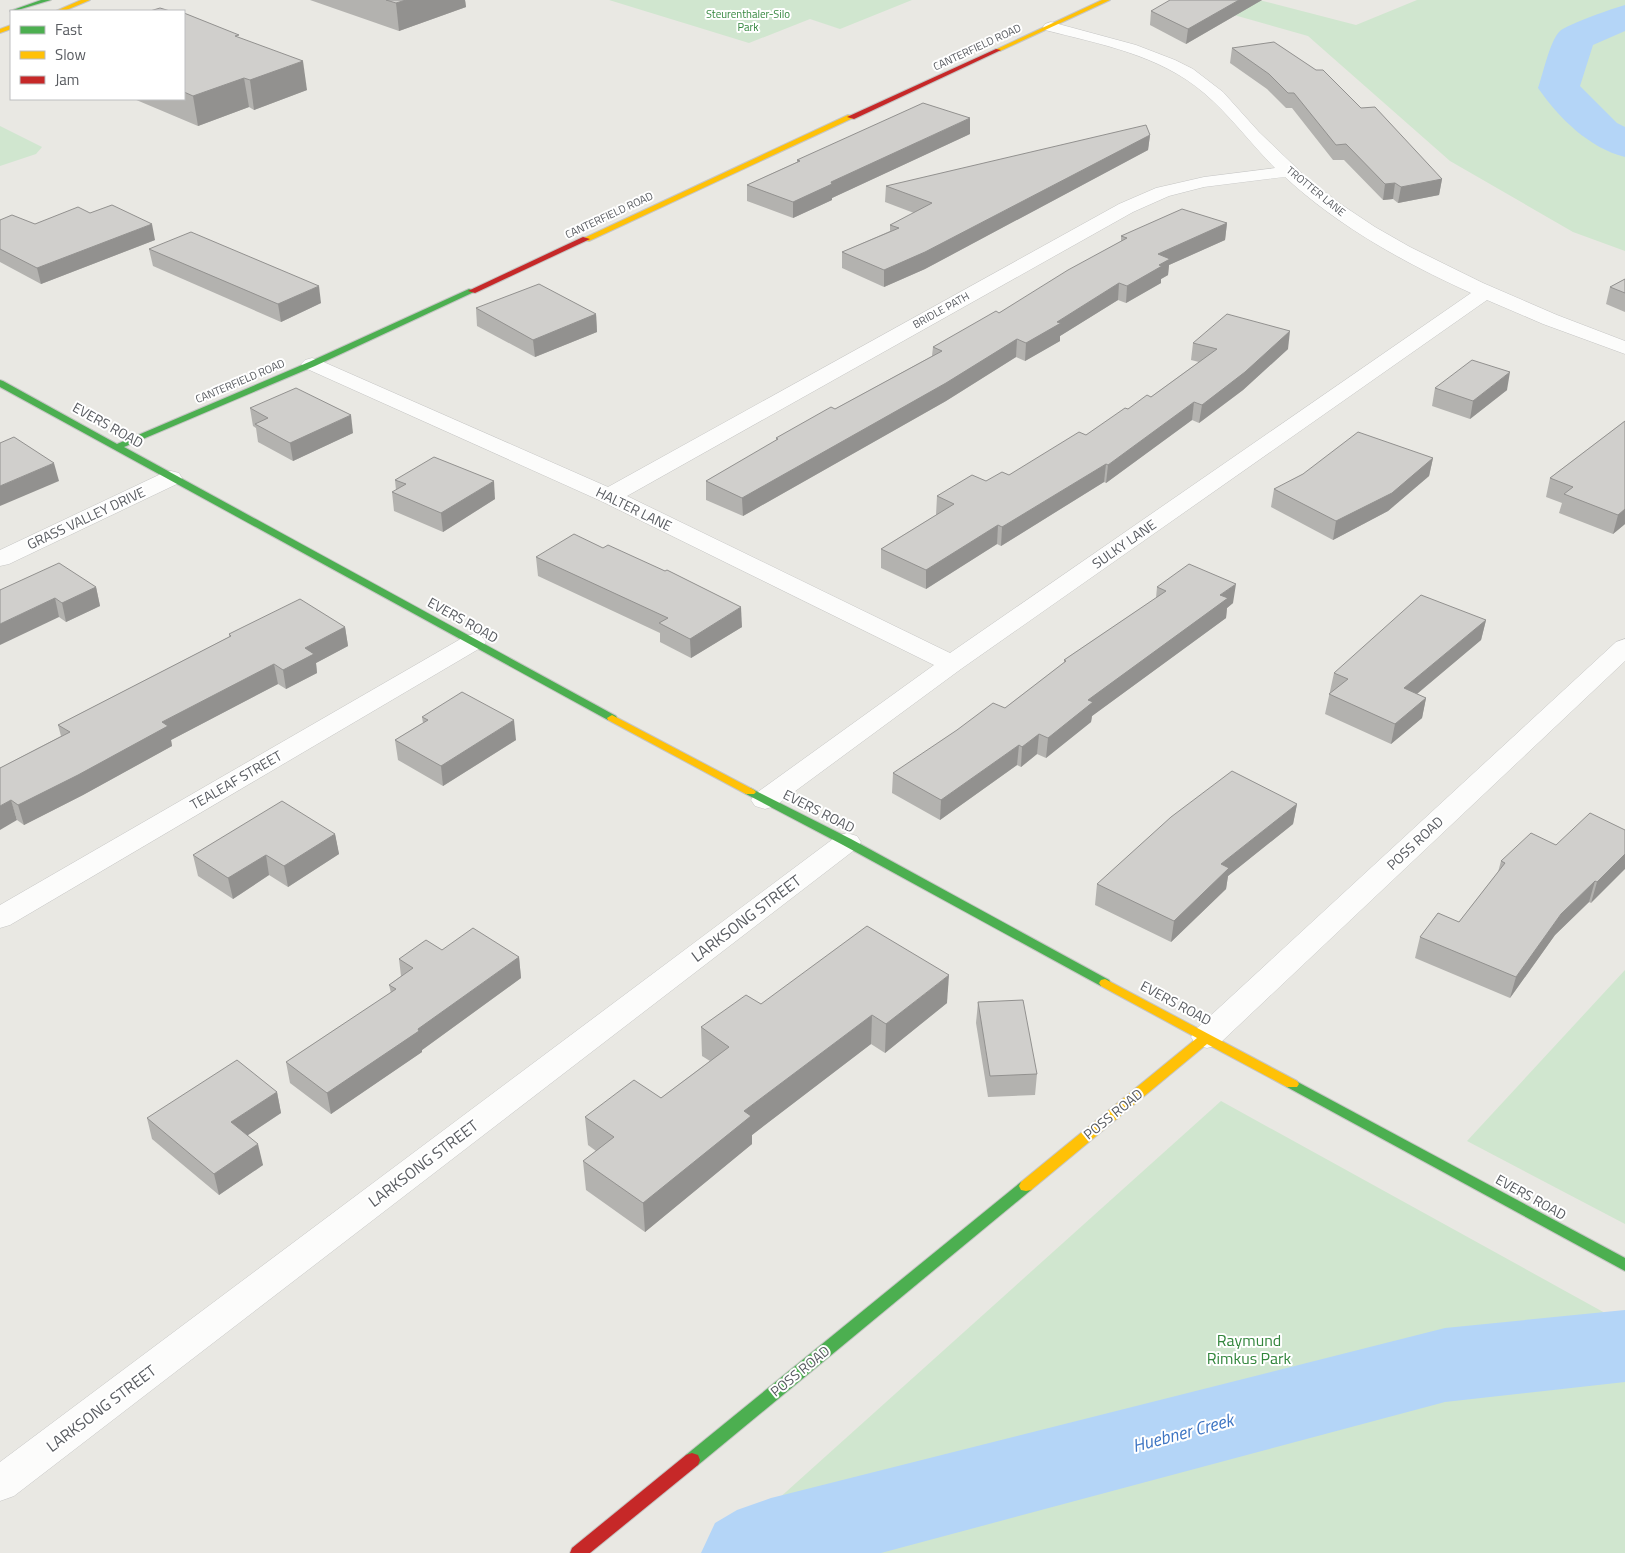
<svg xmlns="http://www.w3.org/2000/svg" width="1625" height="1553" viewBox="0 0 1625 1553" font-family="'Titillium Web',sans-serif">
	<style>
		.green { fill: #d0e6cf }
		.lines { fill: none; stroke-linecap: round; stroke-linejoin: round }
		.river { fill: #b4d5f7; fill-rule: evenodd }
		.street-casing { stroke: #c5c5c4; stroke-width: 1 }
		.fast-casing { stroke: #c6c6c5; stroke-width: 2 }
		.slow-casing { stroke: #c6c6c5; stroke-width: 2 }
		.jam-casing { stroke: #c6c6c5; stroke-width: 2 }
		.street { fill: #fcfcfb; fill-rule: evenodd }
		.fast { fill: #4caf50; fill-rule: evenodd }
		.slow { fill: #ffc107; fill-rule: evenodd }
		.jam { fill: #c62828; fill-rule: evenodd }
		.wall { fill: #b3b2af }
		.shaded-wall { fill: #92918f }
		.building { fill: #d0cfcc; stroke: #92918f }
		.labels { text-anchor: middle; stroke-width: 4; stroke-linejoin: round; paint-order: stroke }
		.far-park-label { font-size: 11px; fill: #33863d; stroke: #fff }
		.far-street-label { font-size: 11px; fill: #595c61; stroke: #fff }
		.street-label { font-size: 14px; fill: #595c61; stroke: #fff }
		.near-street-label { font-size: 16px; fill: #595c61; stroke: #fff }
		.near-park-label { font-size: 16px; fill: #33863d; stroke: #fff }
		.near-water-label { font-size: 18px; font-style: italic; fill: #3e75c3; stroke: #fff }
	</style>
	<rect width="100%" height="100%" fill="#e9e8e3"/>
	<!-- green -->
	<g class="green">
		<path d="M609 0H912L840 29 810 19 749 43Z"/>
		<path d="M1181 0H1259L1356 25 1417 0H1625V251L1573 232 1450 161 1308 36Z"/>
		<path d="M0 126 42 147 36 154 0 166Z"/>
		<path d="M1625 970V1224L1467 1141Z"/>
		<path d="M1221 1101 1625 1324V1553H718Z"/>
	</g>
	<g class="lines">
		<!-- river -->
		<g class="river">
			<path d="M1625 5V31L1593 45 1580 86 1617 123 1625 127V157C1589 148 1559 118 1538 88 1543 74 1550 40 1560 31 1568 24 1614 8 1625 5Z"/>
			<path d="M1625 1310V1382L1445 1402 881 1553H701L715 1523 737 1510 771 1498 1445 1328Z"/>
		</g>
		<defs>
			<g id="street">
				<path d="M1051 22 1136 45 1175 60 1193 69 1223 92 1259 132 1309 180 1342 205 1375 227 1410 247 1483 283 1557 315 1625 341V354L1543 324 1487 300 961 669 775 806 765 809 755 806 751 800 755 794 934 665 601 501 305 368 301 364 305 360 312 358 319 360 608 487 1119 204 1156 188 1204 177 1275 168C1251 144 1229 114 1204 93 1160 55 1100 44 1045 30L1043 27 1045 24ZM1285 177C1339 227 1405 263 1471 293L950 653 627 496 1133 212 1169 196 1204 187Z"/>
				<path d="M171 471 179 473 182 478 179 483 9 564 0 566V550L163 473Z"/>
				<path d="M473 634 482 637 486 642 482 647 10 925 0 928V905L464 637Z"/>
				<path d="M1625 639V661L1218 1045 1207 1048 1196 1045 1191 1037 1196 1029 1616 642Z"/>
				<path d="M847 833 857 836 861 842 857 848 14 1496 0 1501V1462L837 836Z"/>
			</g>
			<g id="fast">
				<path d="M41 0H51L11 12 10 11Z"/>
				<path d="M469 289 476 291 315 366 124 447 616 716 617 718 616 720H608L0 387V380L3 381 117 444 309 362Z"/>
				<path d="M750 788 851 839 1109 980 1111 983 1109 986H1101L843 845 746 794 744 792 746 790Z"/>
				<path d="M1292 1079 1625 1258V1271L1287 1087 1285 1084 1287 1081Z"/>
				<path d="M1026 1181 1031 1182 1033 1186 1031 1190 698 1465 692 1467 686 1465 684 1460 686 1455 1021 1182Z"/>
			</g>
			<g id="slow">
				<path d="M81 0H90L64 11H56Z"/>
				<path d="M1102 0H1110L1000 51 995 50Z"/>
				<path d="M11 25V29L0 33V29Z"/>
				<path d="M848 115 855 117 589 241 582 239Z"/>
				<path d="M612 715 754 790 756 792 754 794H746L608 720 607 718Z"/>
				<path d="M1105 979 1297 1081 1299 1084 1297 1087H1287L1207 1044 1031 1190 1026 1191 1021 1190 1019 1186 1021 1182 1197 1038 1101 986 1099 983 1101 980Z"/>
			</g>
			<g id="jam">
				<path d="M996 49 1001 50 854 119 847 117Z"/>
				<path d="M583 237 590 239 475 293 468 291Z"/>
				<path d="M692 1453 698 1455 700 1460 698 1465 590 1553H570L572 1548 686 1455Z"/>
			</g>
		</defs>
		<!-- street casing -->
		<use href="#street" class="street-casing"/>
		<!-- fast casing -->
		<use href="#fast" class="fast-casing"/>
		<!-- slow casing -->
		<use href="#slow" class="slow-casing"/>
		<!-- jam casing -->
		<use href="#jam" class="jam-casing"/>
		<!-- street -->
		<use href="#street" class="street"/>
		<!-- fast -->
		<use href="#fast" class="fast"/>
		<!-- slow -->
		<use href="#slow" class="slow"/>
		<!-- jam -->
		<use href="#jam" class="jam"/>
	</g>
	<!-- wall -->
	<g class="wall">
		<path d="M310 0H465L466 7 399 31Z"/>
		<path d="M1262 0 1186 44 1150 25 1151 11Z"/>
		<path d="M184 13 239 38 307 90 254 110 249 107 198 126 134 99H184Z"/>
		<path d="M1232 48 1361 108 1442 179 1439 195 1398 203 1393 199 1383 200 1344 160H1333L1292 108H1286L1267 89 1230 63Z"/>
		<path d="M970 134 832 198V200L793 218 747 201V185L797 162V160Z"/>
		<path d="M1150 135 1148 150 925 269 884 287 842 268V252L890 231V225L914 213 885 202 886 186Z"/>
		<path d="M90 213 155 240 41 284 0 262V220L35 224Z"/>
		<path d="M1227 223 1225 240 1169 265 1168 275 1161 279V283L1126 303 1118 300 1060 336V341L1025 361 1016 357 946 401 743 516 706 500V481L776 441V438L835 409 932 356 933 347 999 313 1121 241V236Z"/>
		<path d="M149 249 321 303 281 322 153 266Z"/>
		<path d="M1625 279V312L1606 304 1610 287Z"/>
		<path d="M476 308 596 314 597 332 535 357 477 326Z"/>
		<path d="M1193 343 1288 349 1243 390 1199 423 1192 420 1106 483 1104 482 1001 546 997 544 926 589 881 568V549L936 515 937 496 1009 475 1086 435 1128 409 1151 397 1199 362 1191 360Z"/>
		<path d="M1435 388 1507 390 1470 419 1432 406Z"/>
		<path d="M250 408 353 433 293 461 258 442 256 428 253 426Z"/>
		<path d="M1625 421V524L1613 534 1559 513 1562 503 1546 497 1550 478Z"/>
		<path d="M1433 458 1429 476 1388 511 1333 540 1271 507 1274 489Z"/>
		<path d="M395 480 495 499 443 532 394 511 392 492 396 490Z"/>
		<path d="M536 557 742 627 691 658 660 642V633L538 576Z"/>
		<path d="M96 587 100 606 66 622 59 617 0 590Z"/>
		<path d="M1157 587 1233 603 1227 608 1226 618 1092 716 1091 722 1046 758 1037 754 1021 767 1017 765 940 820 892 793 893 773 1005 708 1064 663V660L1156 598Z"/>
		<path d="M1486 620 1481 640 1417 694 1426 698 1422 718 1391 744 1325 714 1334 673Z"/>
		<path d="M345 627 348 646 316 663 317 673 286 689 278 684 171 740 172 746 83 795 24 825 17 820 0 768 61 736 58 725 229 637V634Z"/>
		<path d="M422 717 516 740 443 786 398 760 395 740 423 723Z"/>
		<path d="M1297 804 1293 824 1228 876 1226 889 1171 942 1095 905 1097 884Z"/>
		<path d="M1625 830 1591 903 1589 902 1555 935 1510 998 1415 958 1420 937 1459 922 1498 872 1501 861 1556 845Z"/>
		<path d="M335 834 339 854 288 887 269 875 233 899 198 876 193 855Z"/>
		<path d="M442 950 519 957 521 978 422 1050V1052L331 1114 290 1083 286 1062 391 993 389 985 401 976 399 959Z"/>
		<path d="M978 1002 1037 1074 1035 1095 988 1097 976 1023Z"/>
		<path d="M947 1003 885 1053 871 1044 752 1135V1144L645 1232 586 1190 583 1161 596 1151 588 1145 585 1117 661 1098 710 1061 702 1056 701 1027 761 1004Z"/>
		<path d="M277 1092 281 1113 248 1135 263 1165 219 1195 152 1139 147 1118Z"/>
	</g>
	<!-- shaded-wall -->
	<g class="shaded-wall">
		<path d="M406 0H465L466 7 399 31 396 3Z"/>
		<path d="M1239 0H1262L1186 44 1188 29Z"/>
		<path d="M303 61 307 90 254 110 250 80Z"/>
		<path d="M244 78 249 107 198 126 193 96Z"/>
		<path d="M970 118V134L832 198V200L793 218V202L831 182Z"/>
		<path d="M1150 135 1148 150 925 269 884 287V270Z"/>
		<path d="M1442 179 1439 195 1398 203 1401 187Z"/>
		<path d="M1395 183 1393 199 1383 200 1385 184Z"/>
		<path d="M1227 223 1225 240 1169 265 1168 275 1161 279V283L1126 303 1127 286 1158 254Z"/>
		<path d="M152 224 155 240 41 284 37 268Z"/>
		<path d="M1119 283 1118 300 1060 336V341L1025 361 1026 343 1057 322Z"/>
		<path d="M319 286 321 303 281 322 278 304Z"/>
		<path d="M596 314 597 332 535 357 533 340Z"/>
		<path d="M1290 331 1288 349 1243 390 1199 423 1202 405Z"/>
		<path d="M1017 339 1016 357 946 401 743 516 742 498Z"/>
		<path d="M1510 372 1507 390 1470 419 1473 401Z"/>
		<path d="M1194 402 1192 420 1106 483 1108 465Z"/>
		<path d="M351 415 353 433 293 461 290 443Z"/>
		<path d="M1433 458 1429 476 1388 511 1333 540 1336 521Z"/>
		<path d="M54 463 59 481 0 506V486Z"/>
		<path d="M1106 464 1104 482 1001 546 1002 527Z"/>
		<path d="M494 481 495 499 443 532 441 513Z"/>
		<path d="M1625 509V524L1613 534 1618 515Z"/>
		<path d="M998 525 997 544 926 589V570Z"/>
		<path d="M1236 584 1233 603 1227 608 1226 618 1092 716 1091 722 1046 758 1048 738 1088 700 1220 595Z"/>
		<path d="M96 587 100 606 66 622 62 603Z"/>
		<path d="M55 598 59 617 0 645V624Z"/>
		<path d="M741 607 742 627 691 658 690 639Z"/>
		<path d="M1486 620 1481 640 1400 708 1404 688Z"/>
		<path d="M345 627 348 646 316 663 317 673 286 689 283 670 305 648Z"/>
		<path d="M274 664 278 684 171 740 172 746 83 795 24 825 18 805 162 722Z"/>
		<path d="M1426 698 1422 718 1391 744 1395 724Z"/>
		<path d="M514 720 516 740 443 786 441 766Z"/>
		<path d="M1039 734 1037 754 1021 767 1022 747Z"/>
		<path d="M1019 745 1017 765 940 820 941 800Z"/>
		<path d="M11 800 17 820 0 830V806Z"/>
		<path d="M1297 804 1293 824 1228 876 1226 889 1171 942 1174 921 1221 864Z"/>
		<path d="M335 834 339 854 288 887 284 866Z"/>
		<path d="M1625 854V869L1591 903 1597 882Z"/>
		<path d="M266 855 269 875 233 899 228 878Z"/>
		<path d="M1595 881 1589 902 1555 935 1510 998 1516 977 1561 914Z"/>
		<path d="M519 957 521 978 422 1050V1052L331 1114 327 1093Z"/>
		<path d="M949 975 947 1003 885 1053 886 1024Z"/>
		<path d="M872 1015 871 1044 752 1135V1144L645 1232 643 1203 744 1111Z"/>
		<path d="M277 1092 281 1113 236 1143 231 1122Z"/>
		<path d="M258 1144 263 1165 219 1195 214 1174Z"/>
	</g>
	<!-- building -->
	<g class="building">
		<path d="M386 0H406L396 3Z"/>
		<path d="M1170 0H1239L1188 29 1151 11Z"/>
		<path d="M160 8 170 11H150Z"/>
		<path d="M184 13 239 35 235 36 303 61 250 80 244 78 193 96 184 92Z"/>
		<path d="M1274 42 1316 70H1323L1361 108 1375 107 1442 179 1401 187 1395 183 1385 184 1346 144 1336 145 1294 93H1288L1269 74 1232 48Z"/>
		<path d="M923 103 970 118 831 182 832 184 793 202 747 185 800 161 797 160Z"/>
		<path d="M1146 125 1150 135 925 252 884 270 842 252 899 228 890 225 932 203 886 186Z"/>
		<path d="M112 205 152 224 37 268 0 249V220L12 215 35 224 78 207 90 213Z"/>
		<path d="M1182 209 1227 223 1158 254 1170 259 1159 265 1162 266 1127 286 1119 283 1057 322 1061 323 1026 343 1017 339 946 383 742 498 706 481 778 439 776 438 831 407 835 409 942 351 933 347 996 311 999 313 1068 270 1127 238 1121 236Z"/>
		<path d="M191 232 319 286 278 304 149 249Z"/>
		<path d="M1625 279V293L1610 287Z"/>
		<path d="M539 284 596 314 533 340 476 308Z"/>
		<path d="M1227 314 1290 331 1245 372 1202 405 1194 402 1108 465 1106 464 1002 527 998 525 926 570 881 549 954 504 937 496 972 475 986 481 1002 472 1009 475 1079 432 1086 435 1125 408 1128 409 1147 395 1151 397 1217 349 1193 343Z"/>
		<path d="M1472 360 1510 372 1473 401 1435 388Z"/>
		<path d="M296 388 351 415 290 443 255 424 268 418 250 408Z"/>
		<path d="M1625 421V509L1618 515 1564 494 1573 487 1550 478Z"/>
		<path d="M1358 432 1433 458 1392 493 1336 521 1274 489 1303 474Z"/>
		<path d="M14 437 54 463 0 486V443Z"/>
		<path d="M434 457 494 481 441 513 392 492 406 484 395 480Z"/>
		<path d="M574 534 603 548 608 545 665 571 667 570 741 607 690 639 659 623 668 618 536 557Z"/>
		<path d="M59 563 96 587 62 603 55 598 0 624V590Z"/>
		<path d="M1189 564 1236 584 1220 595 1228 598 1088 700 1093 702 1048 738 1039 734 1022 747 1019 745 941 800 893 773 957 730 993 703 1005 708 1066 661 1064 660 1166 591 1157 587Z"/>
		<path d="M1421 595 1486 620 1404 688 1426 698 1395 724 1329 694 1348 679 1334 673Z"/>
		<path d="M300 599 345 627 305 648 314 654 283 670 274 664 162 722 168 726 78 775 18 805 11 800 0 806V768L70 732 58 725 231 636 229 634Z"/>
		<path d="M462 692 514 720 441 766 395 740 428 720 422 717Z"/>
		<path d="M1232 771 1297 804 1221 864 1229 868 1174 921 1097 884 1171 817Z"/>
		<path d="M282 801 335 834 284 866 266 855 228 878 193 855Z"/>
		<path d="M1590 813 1625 830V854L1597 882 1595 881 1561 914 1516 977 1420 937 1438 913 1459 922 1505 863 1501 861 1531 833 1556 845Z"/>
		<path d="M867 926 949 975 886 1024 872 1015 744 1111 751 1116 643 1203 583 1161 614 1137 585 1117 634 1080 661 1098 729 1047 701 1027 746 995 761 1004Z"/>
		<path d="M473 928 519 957 418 1029 419 1031 327 1093 286 1062 396 989 389 985 413 968 399 959 426 940 442 950Z"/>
		<path d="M1023 1000 1037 1074 990 1076 978 1002Z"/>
		<path d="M237 1060 277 1092 231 1122 258 1144 214 1174 147 1118Z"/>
	</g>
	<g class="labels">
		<!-- far-park labels -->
		<g class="far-park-label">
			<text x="748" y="18">Steurenthaler-Silo<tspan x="748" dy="13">Park</tspan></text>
		</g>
		<!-- far-street labels -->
		<g class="far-street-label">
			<text transform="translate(977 47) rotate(-25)" y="4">CANTERFIELD ROAD</text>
			<text transform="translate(1316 191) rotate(39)" y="4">TROTTER LANE</text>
			<text transform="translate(609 215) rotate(-25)" y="4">CANTERFIELD ROAD</text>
			<text transform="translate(941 310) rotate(-29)" y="4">BRIDLE PATH</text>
			<text transform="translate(240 381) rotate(-23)" y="4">CANTERFIELD ROAD</text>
		</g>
		<!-- street labels -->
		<g class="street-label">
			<text transform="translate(108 425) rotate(29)" y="5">EVERS ROAD</text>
			<text transform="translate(634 509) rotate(26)" y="5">HALTER LANE</text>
			<text transform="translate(86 518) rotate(-25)" y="5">GRASS VALLEY DRIVE</text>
			<text transform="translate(1124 544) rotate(-35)" y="5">SULKY LANE</text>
			<text transform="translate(463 620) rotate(29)" y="5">EVERS ROAD</text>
			<text transform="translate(236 780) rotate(-30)" y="5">TEALEAF STREET</text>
			<text transform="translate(819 811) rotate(27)" y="5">EVERS ROAD</text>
			<text transform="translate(1415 843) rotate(-43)" y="5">POSS ROAD</text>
			<text transform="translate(1176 1003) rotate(28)" y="5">EVERS ROAD</text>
			<text transform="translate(1113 1114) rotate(-39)" y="5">POSS ROAD</text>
			<text transform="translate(1531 1197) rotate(29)" y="5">EVERS ROAD</text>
			<text transform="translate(800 1371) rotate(-39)" y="5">POSS ROAD</text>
		</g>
		<!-- near-street labels -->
		<g class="near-street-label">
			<text transform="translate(746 918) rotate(-37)" y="6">LARKSONG STREET</text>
			<text transform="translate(423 1163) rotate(-37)" y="6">LARKSONG STREET</text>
			<text transform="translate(101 1408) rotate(-37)" y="6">LARKSONG STREET</text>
		</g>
		<!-- near-park labels -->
		<g class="near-park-label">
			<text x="1249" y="1346">Raymund<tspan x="1249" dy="18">Rimkus Park</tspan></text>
		</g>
		<!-- near-water labels -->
		<g class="near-water-label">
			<text transform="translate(1183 1433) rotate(-15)" y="6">Huebner Creek</text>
		</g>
	</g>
	<!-- legend -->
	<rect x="10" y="10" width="175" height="90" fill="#ffffff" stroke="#bdbec0"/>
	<rect x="20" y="26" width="25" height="8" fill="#4caf50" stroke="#bdbec0"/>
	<text x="55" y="35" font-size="15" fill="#595c61">Fast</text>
	<rect x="20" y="51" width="25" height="8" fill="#ffc107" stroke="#bdbec0"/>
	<text x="55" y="60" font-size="15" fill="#595c61">Slow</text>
	<rect x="20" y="76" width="25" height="8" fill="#c62828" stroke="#bdbec0"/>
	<text x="55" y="85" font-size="15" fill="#595c61">Jam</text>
</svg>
